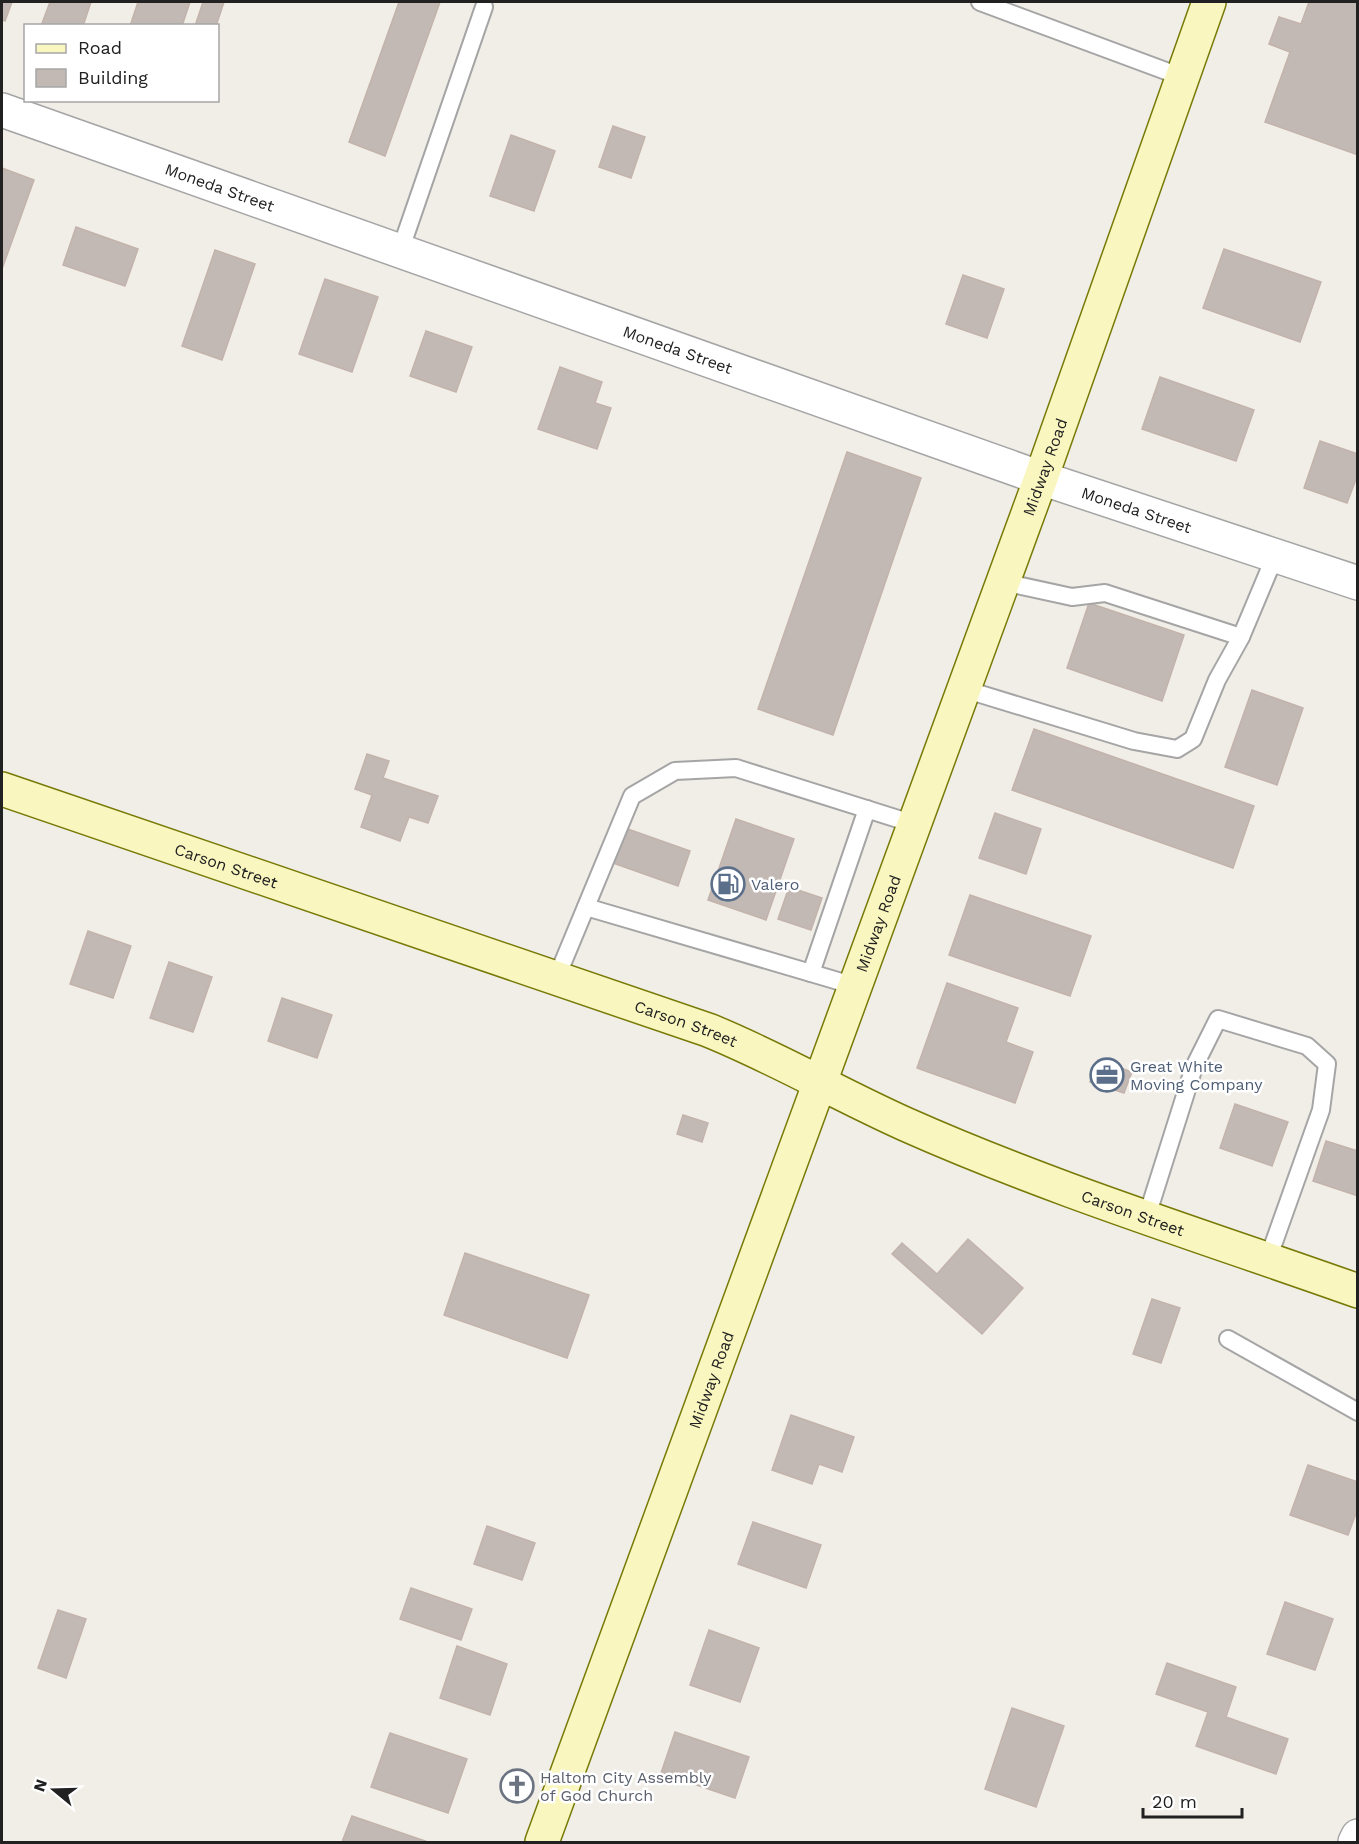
<svg xmlns="http://www.w3.org/2000/svg" width="1359" height="1844" viewBox="0 0 1359 1844" font-family="'Work Sans',sans-serif">
	<style>
		.building { fill: #c2b9b5; stroke: #c3b3ab; stroke-width: 1.5 }
		.lines { fill: none; stroke-linecap: round; stroke-linejoin: round }
		.lane-casing { stroke: #a5a5a5; stroke-width: 20 }
		.street-casing { stroke: #a5a5a5; stroke-width: 36 }
		.secondary-casing { stroke: #787a07; stroke-width: 36 }
		.lane { stroke: #fff; stroke-width: 16 }
		.street { stroke: #fff; stroke-width: 33 }
		.secondary { stroke: #f9f6bf; stroke-width: 33 }
		.labels { text-anchor: middle; stroke-width: 5; stroke-linejoin: round; paint-order: stroke }
		.street-label { font-size: 16px; fill: #212121; stroke: #fff }
		.service-label { font-size: 16px; fill: #4e5e75; stroke: #fff; text-anchor: start }
		.worship-label { font-size: 16px; fill: #5b616d; stroke: #fff; text-anchor: start }
	</style>
	<rect width="100%" height="100%" fill="#f1eee8"/>
	<!-- building -->
	<g class="building">
		<path d="M2 2H12L5 21 2 20Z"/>
		<path d="M50 2H91L83 26H41Z"/>
		<path d="M138 2H190L182 26H130Z"/>
		<path d="M203 2H224L216 26H195Z"/>
		<path d="M399 2H440L385 156 349 142Z"/>
		<path d="M1309 2H1358V155L1265 122 1290 52 1269 44 1279 17 1301 24Z"/>
		<path d="M613 126 645 137 631 178 599 167Z"/>
		<path d="M511 135 555 151 534 211 490 196Z"/>
		<path d="M2 168 34 180 2 269Z"/>
		<path d="M76 227 138 249 125 286 63 265Z"/>
		<path d="M1224 249 1321 282 1300 342 1203 308Z"/>
		<path d="M215 250 255 264 222 360 182 346Z"/>
		<path d="M963 275 1004 289 987 338 946 324Z"/>
		<path d="M325 279 378 297 352 372 299 354Z"/>
		<path d="M426 331 472 347 456 392 410 376Z"/>
		<path d="M560 367 602 382 595 403 611 408 597 449 538 429Z"/>
		<path d="M1160 377 1254 410 1236 461 1142 429Z"/>
		<path d="M1320 441 1358 454V474L1347 503 1304 488Z"/>
		<path d="M847 452 921 478 833 735 758 709Z"/>
		<path d="M1089 603 1184 635 1162 701 1067 668Z"/>
		<path d="M1252 690 1303 708 1277 785 1225 767Z"/>
		<path d="M1034 729 1254 806 1233 868 1012 790Z"/>
		<path d="M367 754 389 761 383 778 438 796 428 823 409 817 400 841 361 827 372 795 355 789Z"/>
		<path d="M995 813 1041 829 1026 874 979 858Z"/>
		<path d="M736 819 794 839 766 920 708 900Z"/>
		<path d="M625 828 690 851 678 886 613 863Z"/>
		<path d="M789 887 822 898 811 930 778 919Z"/>
		<path d="M970 895 1091 936 1070 996 949 955Z"/>
		<path d="M88 931 131 946 113 998 70 984Z"/>
		<path d="M169 962 212 977 193 1032 150 1018Z"/>
		<path d="M947 983 1018 1008 1006 1042 1033 1052 1015 1103 917 1068Z"/>
		<path d="M282 998 332 1015 317 1058 268 1041Z"/>
		<path d="M1098 1060 1132 1072 1124 1093 1090 1082Z"/>
		<path d="M1235 1104 1288 1122 1272 1166 1220 1148Z"/>
		<path d="M683 1115 708 1123 702 1142 677 1134Z"/>
		<path d="M1326 1141 1358 1151V1196L1313 1181Z"/>
		<path d="M968 1239 1023 1288 982 1334 892 1254 902 1243 937 1274Z"/>
		<path d="M465 1253 589 1295 567 1358 444 1315Z"/>
		<path d="M1152 1299 1180 1308 1161 1363 1133 1354Z"/>
		<path d="M791 1415 854 1437 842 1472 819 1464 812 1484 772 1470Z"/>
		<path d="M1308 1465 1358 1482V1508L1348 1535 1290 1515Z"/>
		<path d="M753 1522 821 1545 806 1588 738 1564Z"/>
		<path d="M487 1526 535 1543 522 1580 474 1564Z"/>
		<path d="M411 1588 472 1609 461 1640 400 1619Z"/>
		<path d="M1285 1602 1333 1619 1315 1670 1267 1654Z"/>
		<path d="M58 1610 86 1619 66 1678 38 1668Z"/>
		<path d="M709 1630 759 1648 740 1702 690 1685Z"/>
		<path d="M457 1646 507 1664 490 1715 440 1698Z"/>
		<path d="M1167 1663 1236 1687 1226 1717 1288 1739 1276 1774 1196 1746 1208 1712 1156 1694Z"/>
		<path d="M1012 1708 1064 1726 1036 1807 985 1789Z"/>
		<path d="M675 1732 749 1757 735 1798 661 1773Z"/>
		<path d="M390 1733 467 1759 448 1813 371 1787Z"/>
		<path d="M352 1816 428 1842H342Z"/>
	</g>
	<g class="lines">
		<defs>
			<g id="lane">
				<path d="M980 2 1182 77"/>
				<path d="M400 251 484 7"/>
				<path d="M1241 637 1275 556"/>
				<path d="M964 689 1134 741 1177 749 1193 739 1217 680 1241 637 1105 593 1072 597 1003 582"/>
				<path d="M586 907 855 986"/>
				<path d="M811 973 867 809"/>
				<path d="M556 979 632 796 675 771 736 768 914 824"/>
				<path d="M1147 1216 1194 1067 1218 1019 1307 1046 1327 1064 1321 1110 1268 1259"/>
				<path d="M1228 1339 1358 1412"/>
			</g>
			<g id="street">
				<path id="s1" d="M2 110 1041 478 1358 583"/>
				<path d="M1355 1842 1358 1836"/>
			</g>
			<g id="secondary">
				<path id="s2" d="M2 789 708 1030C775 1057 838 1094 905 1124 1051 1189 1206 1237 1358 1291"/>
				<path id="s3" d="M542 1842 1041 478 1209 2"/>
			</g>
		</defs>
		<!-- lane casing -->
		<use href="#lane" class="lane-casing"/>
		<!-- street casing -->
		<use href="#street" class="street-casing"/>
		<!-- secondary casing -->
		<use href="#secondary" class="secondary-casing"/>
		<!-- lane -->
		<use href="#lane" class="lane"/>
		<!-- street -->
		<use href="#street" class="street"/>
		<!-- secondary -->
		<use href="#secondary" class="secondary"/>
	</g>
	<!-- icons -->
	<defs>
		<symbol id="fuel-ring" viewBox="-11 -11 22 22"><circle r="9.5" fill="#fff" stroke="#5c6f8a" stroke-width="1.5"/><path d="M-5.5-6h7V0h2V4h1.3V-2.5L3-4.5l.8-.8L6-3V5H2.5V1h-1V6h-7ZM-4.2-4.7v3.2H.2V-4.7Z" fill="#5c6f8a"/></symbol>
		<symbol id="office-ring" viewBox="-11 -11 22 22"><circle r="9.5" fill="#fff" stroke="#5c6f8a" stroke-width="1.5"/><path d="M-6-3h4V-5.5h4V-3h4V5H-6ZM-1-4.5V-3h2v-1.5ZM-6 0V1H6V0Z" fill="#5c6f8a"/></symbol>
		<symbol id="church-ring" viewBox="-11 -11 22 22"><circle r="9.5" fill="#fff" stroke="#6b7280" stroke-width="1.5"/><path d="M-1.2-6h2.4v3.5h3.3v2.4h-3.3V6h-2.4V-.1h-3.3v-2.4h3.3Z" fill="#6b7280"/></symbol>
	</defs>
	<g fill-rule="evenodd">
		<use href="#fuel-ring" x="709" y="865" width="38" height="38"/>
		<use href="#office-ring" x="1088" y="1056" width="38" height="38"/>
		<use href="#church-ring" x="498" y="1767" width="38" height="38"/>
	</g>
	<g class="labels">
		<!-- street labels -->
		<g class="street-label">
			<text dy="6" stroke="none"><textPath href="#s1" startOffset="231">Moneda Street</textPath></text>
			<text dy="6" stroke="none"><textPath href="#s1" startOffset="717">Moneda Street</textPath></text>
			<text dy="6" stroke="none"><textPath href="#s3" startOffset="1464">Midway Road</textPath></text>
			<text dy="6" stroke="none"><textPath href="#s1" startOffset="1203">Moneda Street</textPath></text>
			<text dy="6" stroke="none"><textPath href="#s2" startOffset="237">Carson Street</textPath></text>
			<text dy="6" stroke="none"><textPath href="#s3" startOffset="978">Midway Road</textPath></text>
			<text dy="6" stroke="none"><textPath href="#s2" startOffset="723">Carson Street</textPath></text>
			<text dy="6" stroke="none"><textPath href="#s2" startOffset="1209">Carson Street</textPath></text>
			<text dy="6" stroke="none"><textPath href="#s3" startOffset="492">Midway Road</textPath></text>
		</g>
		<!-- service labels -->
		<g class="service-label">
			<text x="751" y="890">Valero</text>
			<text x="1130" y="1072">Great White<tspan x="1130" dy="18">Moving Company</tspan></text>
		</g>
		<!-- worship labels -->
		<g class="worship-label">
			<text x="540" y="1783">Haltom City Assembly<tspan x="540" dy="18">of God Church</tspan></text>
		</g>
	</g>
	<!-- border -->
	<rect width="1359" height="1844" fill="none" stroke="#212121" stroke-width="6"/>
	<!-- legend -->
	<rect x="24" y="24" width="195" height="78" fill="#ffffff" stroke="#a6a6a6" stroke-width="1.5"/>
	<rect x="36" y="44" width="30" height="9" fill="#f9f6bf" stroke="#a6a6a6" stroke-width="1.5"/>
	<text x="78" y="54" font-size="18" fill="#212121">Road</text>
	<rect x="36" y="69" width="30" height="18" fill="#c2b9b5" stroke="#a6a6a6" stroke-width="1.5"/>
	<text x="78" y="84" font-size="18" fill="#212121">Building</text>
	<!-- north arrow -->
	<g transform="translate(54 1790) rotate(289)" stroke="#ffffff" stroke-width="4.5" paint-order="stroke">
	<path d="M0-4.5L10 22L0 15L-10 22Z" fill="#212121"/>
	<text y="-9" font-size="16" font-weight="bold" text-anchor="middle" fill="#212121">N</text>
	</g>
	<!-- scale -->
	<path d="M1143 1808v9h99v-9" fill="none" stroke="#212121" stroke-width="3"/>
	<text x="1152" y="1808" font-size="18" fill="#212121" stroke="#ffffff" stroke-width="4.5" paint-order="stroke">20 m</text>
</svg>
